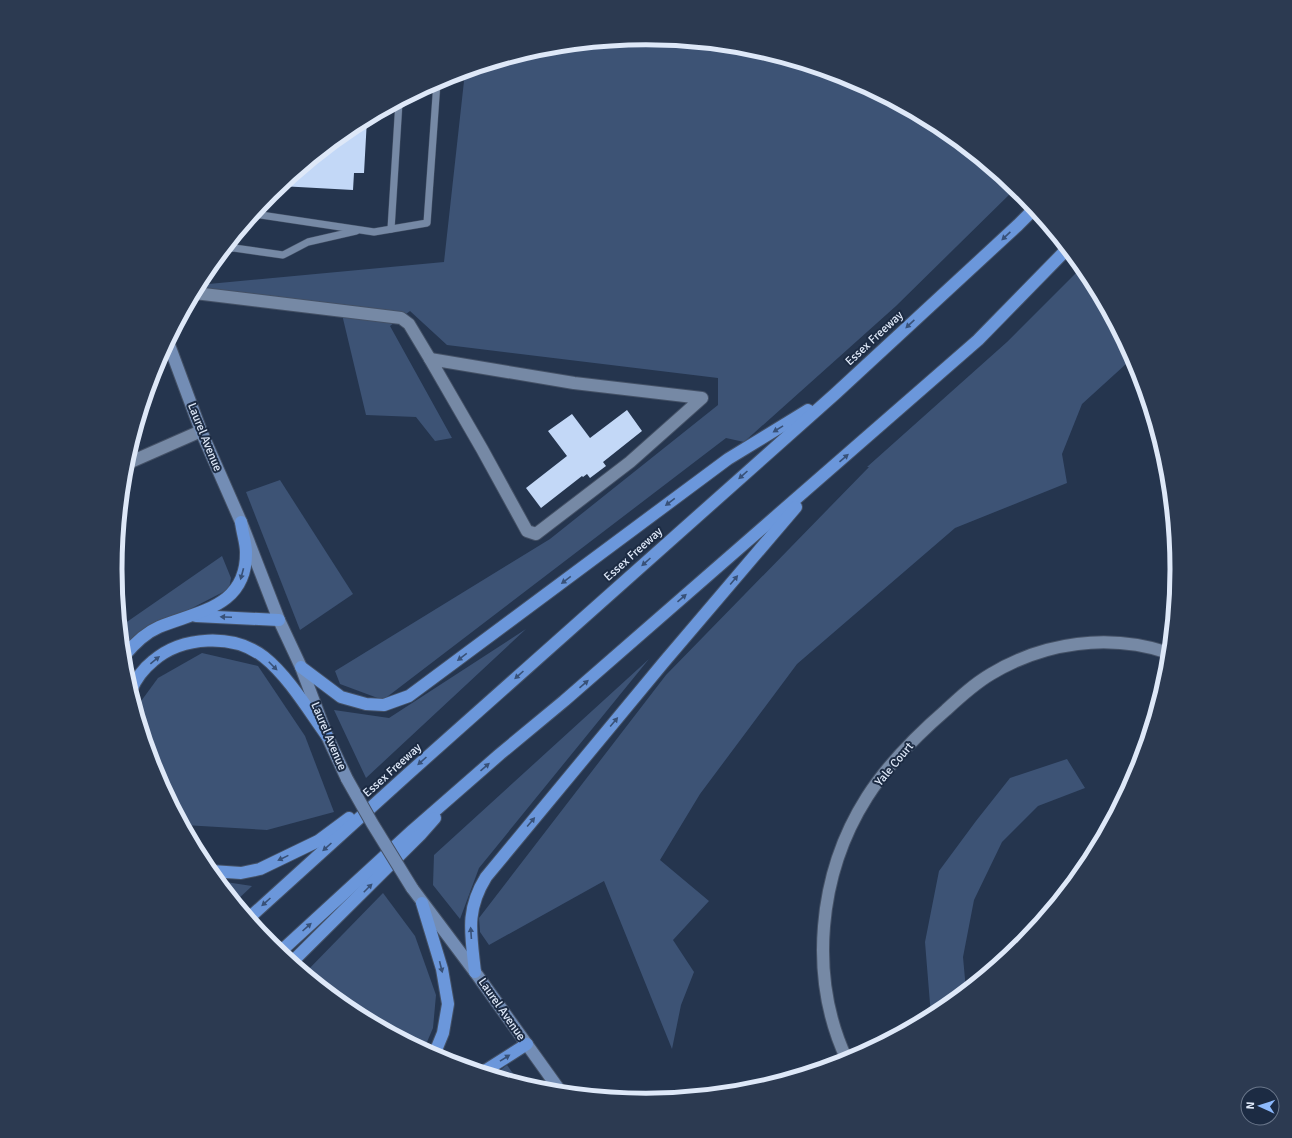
<svg xmlns="http://www.w3.org/2000/svg" width="1292" height="1138" viewBox="0 0 1292 1138" font-family="Signika,sans-serif">
	<style>
		.green { fill: #3d5375 }
		.building { fill: #c3d8f7 }
		.lines { fill: none; stroke-linecap: round; stroke-linejoin: round }
		.service-casing { stroke: #445166; stroke-width: 8 }
		.minor-casing { stroke: #445166; stroke-width: 14 }
		.secondary-casing { stroke: #445166; stroke-width: 14 }
		.motorway-casing { stroke: #445166; stroke-width: 14 }
		.service { stroke: #7689a5; stroke-width: 7 }
		.minor { stroke: #7689a5; stroke-width: 12 }
		.secondary { stroke: #738db5; stroke-width: 12 }
		.motorway { stroke: #6b97db; stroke-width: 12 }
		.secondary-bridge-casing { stroke: #445166; stroke-width: 14; stroke-linecap: butt }
		.secondary-bridge { stroke: #738db5; stroke-width: 12 }
		.oneway { fill: #385178 }
		.labels { text-anchor: middle; stroke-width: 4; stroke-linejoin: round; paint-order: stroke }
		.street-label { font-size: 12px; fill: #dee8f8; stroke: #1c2b43 }
		.rim { fill: none; stroke: #dee8f8; stroke-width: 5 }
	</style>
	<rect width="100%" height="100%" fill="#25354e"/>
	<!-- green -->
	<g class="green">
		<path d="M646 38 750 48 849 79 941 128 1015 189 896 306 744 442 726 438 383 700 340 684 335 671 550 539 718 405V378L447 345 410 311 390 326 452 438 435 441 416 417 366 415 340 306 196 290 198 285 444 262 465 72 543 48Z"/>
		<path d="M1082 267 1088 274 1137 366 1140 377 1126 364 1082 404 1062 454 1067 483 955 528 797 664 700 794 660 860 709 901 673 940 694 972 681 1005 672 1049 604 881 489 945 480 932 479 918 666 675 869 467H867L1007 342Z"/>
		<path d="M280 480 353 594 300 630 246 492Z"/>
		<path d="M222 556 231 578 229 589 128 641 123 649 121 626Z"/>
		<path d="M526 629 366 778 334 710 389 718Z"/>
		<path d="M202 653 258 666 305 736 334 812 267 830 184 825 155 772 136 708 158 678Z"/>
		<path d="M649 659 479 868 460 919 433 885 434 855Z"/>
		<path d="M1067 759 1085 788 1038 806 1002 842 974 900 963 957 966 990 941 1011 931 1016 925 942 939 871 976 821 1010 778Z"/>
		<path d="M219 881 252 886 235 902Z"/>
		<path d="M383 893 415 936 436 995 433 1028 424 1049 351 1010 305 973Z"/>
		<path d="M507 1065 520 1083 494 1075Z"/>
	</g>
	<!-- building -->
	<g class="building">
		<path d="M367 119 364 173H354L353 190 280 186 351 127Z"/>
		<path d="M627 410 642 431 603 462 606 466 590 478 587 474 583 477 582 476 541 508 526 488 567 456 548 431 572 414 590 438Z"/>
	</g>
	<g class="lines">
		<defs>
			<g id="service">
				<path d="M254 214 374 232 427 223 437 82"/>
				<path d="M391 229 399 102"/>
				<path d="M227 247 283 255 308 242 356 231"/>
				<path d="M232 248 233 239"/>
			</g>
			<g id="minor">
				<path d="M195 293 401 318 409 324 430 359"/>
				<path d="M430 359 574 383 702 398 630 462 536 534 527 531 482 449Z"/>
				<path d="M126 464 201 431"/>
				<path d="M847 1060C808 977 818 874 867 797 888 764 916 736 946 710 960 697 974 684 991 674 1044 642 1109 633 1169 653"/>
			</g>
			<g id="secondary">
				<path d="M168 342 201 431 241 522 279 620 301 667 327 736 347 779"/>
				<path d="M412 888 475 972 561 1092"/>
			</g>
			<g id="motorway">
				<path d="M196 616 279 620"/>
				<path d="M124 656C133 645 145 633 159 627 198 611 247 607 246 552 246 543 242 532 241 522"/>
				<path d="M301 667 341 697 366 704 384 705 409 696 728 459 808 410"/>
				<path d="M131 690C136 679 143 669 153 661 182 636 233 633 264 657 288 676 309 711 327 736"/>
				<path d="M211 871 241 873 260 869 318 841 349 818"/>
				<path d="M422 903 442 969 448 1004 443 1033 434 1055"/>
				<path d="M249 918 408 774 835 394 1018 225 1034 209"/>
				<path d="M280 952 413 830 500 754 564 701 978 340 1067 249"/>
				<path d="M292 962 420 835 435 818"/>
				<path d="M475 972C471 934 465 911 486 877L664 662 796 507"/>
				<path d="M483 1072 527 1044"/>
			</g>
		</defs>
		<!-- service casing -->
		<use href="#service" class="service-casing"/>
		<!-- minor casing -->
		<use href="#minor" class="minor-casing"/>
		<!-- secondary casing -->
		<use href="#secondary" class="secondary-casing"/>
		<!-- motorway casing -->
		<use href="#motorway" class="motorway-casing"/>
		<!-- service -->
		<use href="#service" class="service"/>
		<!-- minor -->
		<use href="#minor" class="minor"/>
		<!-- secondary -->
		<use href="#secondary" class="secondary"/>
		<!-- motorway -->
		<use href="#motorway" class="motorway"/>
		<defs>
			<path id="secondary-bridge" d="M347 779 372 823 412 888"/>
		</defs>
		<!-- secondary-bridge casing -->
		<use href="#secondary-bridge" class="secondary-bridge-casing"/>
		<!-- secondary-bridge -->
		<use href="#secondary-bridge" class="secondary-bridge"/>
	</g>
	<!-- one-way arrows -->
	<defs><path id="oneway-solid" d="M-6-.8H1V-3.2L6.5 0L1 3.2V.8H-6Z"/></defs>
	<g class="oneway">
		<use href="#oneway-solid" transform="translate(1006 236) rotate(137)"/>
		<use href="#oneway-solid" transform="translate(910 324) rotate(137)"/>
		<use href="#oneway-solid" transform="translate(778 429) rotate(148)"/>
		<use href="#oneway-solid" transform="translate(844 458) rotate(-41)"/>
		<use href="#oneway-solid" transform="translate(743 475) rotate(138)"/>
		<use href="#oneway-solid" transform="translate(670 502) rotate(143)"/>
		<use href="#oneway-solid" transform="translate(646 562) rotate(138)"/>
		<use href="#oneway-solid" transform="translate(242 574) rotate(105)"/>
		<use href="#oneway-solid" transform="translate(566 580) rotate(143)"/>
		<use href="#oneway-solid" transform="translate(734 580) rotate(-50)"/>
		<use href="#oneway-solid" transform="translate(682 598) rotate(-41)"/>
		<use href="#oneway-solid" transform="translate(226 617) rotate(-177)"/>
		<use href="#oneway-solid" transform="translate(462 657) rotate(143)"/>
		<use href="#oneway-solid" transform="translate(155 660) rotate(-39)"/>
		<use href="#oneway-solid" transform="translate(273 666) rotate(45)"/>
		<use href="#oneway-solid" transform="translate(519 675) rotate(138)"/>
		<use href="#oneway-solid" transform="translate(584 684) rotate(-41)"/>
		<use href="#oneway-solid" transform="translate(614 722) rotate(-50)"/>
		<use href="#oneway-solid" transform="translate(422 761) rotate(138)"/>
		<use href="#oneway-solid" transform="translate(485 767) rotate(-41)"/>
		<use href="#oneway-solid" transform="translate(531 822) rotate(-50)"/>
		<use href="#oneway-solid" transform="translate(327 847) rotate(138)"/>
		<use href="#oneway-solid" transform="translate(283 858) rotate(154)"/>
		<use href="#oneway-solid" transform="translate(368 888) rotate(-45)"/>
		<use href="#oneway-solid" transform="translate(266 902) rotate(138)"/>
		<use href="#oneway-solid" transform="translate(307 927) rotate(-42)"/>
		<use href="#oneway-solid" transform="translate(471 933) rotate(-94)"/>
		<use href="#oneway-solid" transform="translate(441 967) rotate(76)"/>
		<use href="#oneway-solid" transform="translate(505 1058) rotate(-32)"/>
	</g>
	<g class="labels">
		<!-- street labels -->
		<g class="street-label">
			<text transform="translate(874 338) rotate(-43)" y="4">Essex Freeway</text>
			<text transform="translate(205 437) rotate(68)" y="4">Laurel Avenue</text>
			<text transform="translate(633 554) rotate(-42)" y="4">Essex Freeway</text>
			<text transform="translate(329 736) rotate(67)" y="4">Laurel Avenue</text>
			<text transform="translate(894 764) rotate(-50)" y="4">Yale Court</text>
			<text transform="translate(392 770) rotate(-42)" y="4">Essex Freeway</text>
			<text transform="translate(502 1009) rotate(55)" y="4">Laurel Avenue</text>
		</g>
	</g>
	<!-- crop -->
	<path d="M0 0H1292V1138H0ZM122 569a524 524 0 1 1 1048 0a524 524 0 1 1-1048 0Z" fill="#2c3a51" fill-rule="evenodd"/>
	<path class="rim" d="M122 569a524 524 0 1 1 1048 0a524 524 0 1 1-1048 0Z"/>
	<!-- north arrow -->
	<g transform="translate(1260 1106) rotate(273)"><circle r="19" fill="#1c2b43" stroke="#6a778b"/>
	<path d="M0-3L7 15L0 10L-7 15Z" fill="#8db9fc"/>
	<text y="-6" font-size="11" font-weight="bold" text-anchor="middle" fill="#dee8f8">N</text>
	</g>
</svg>
